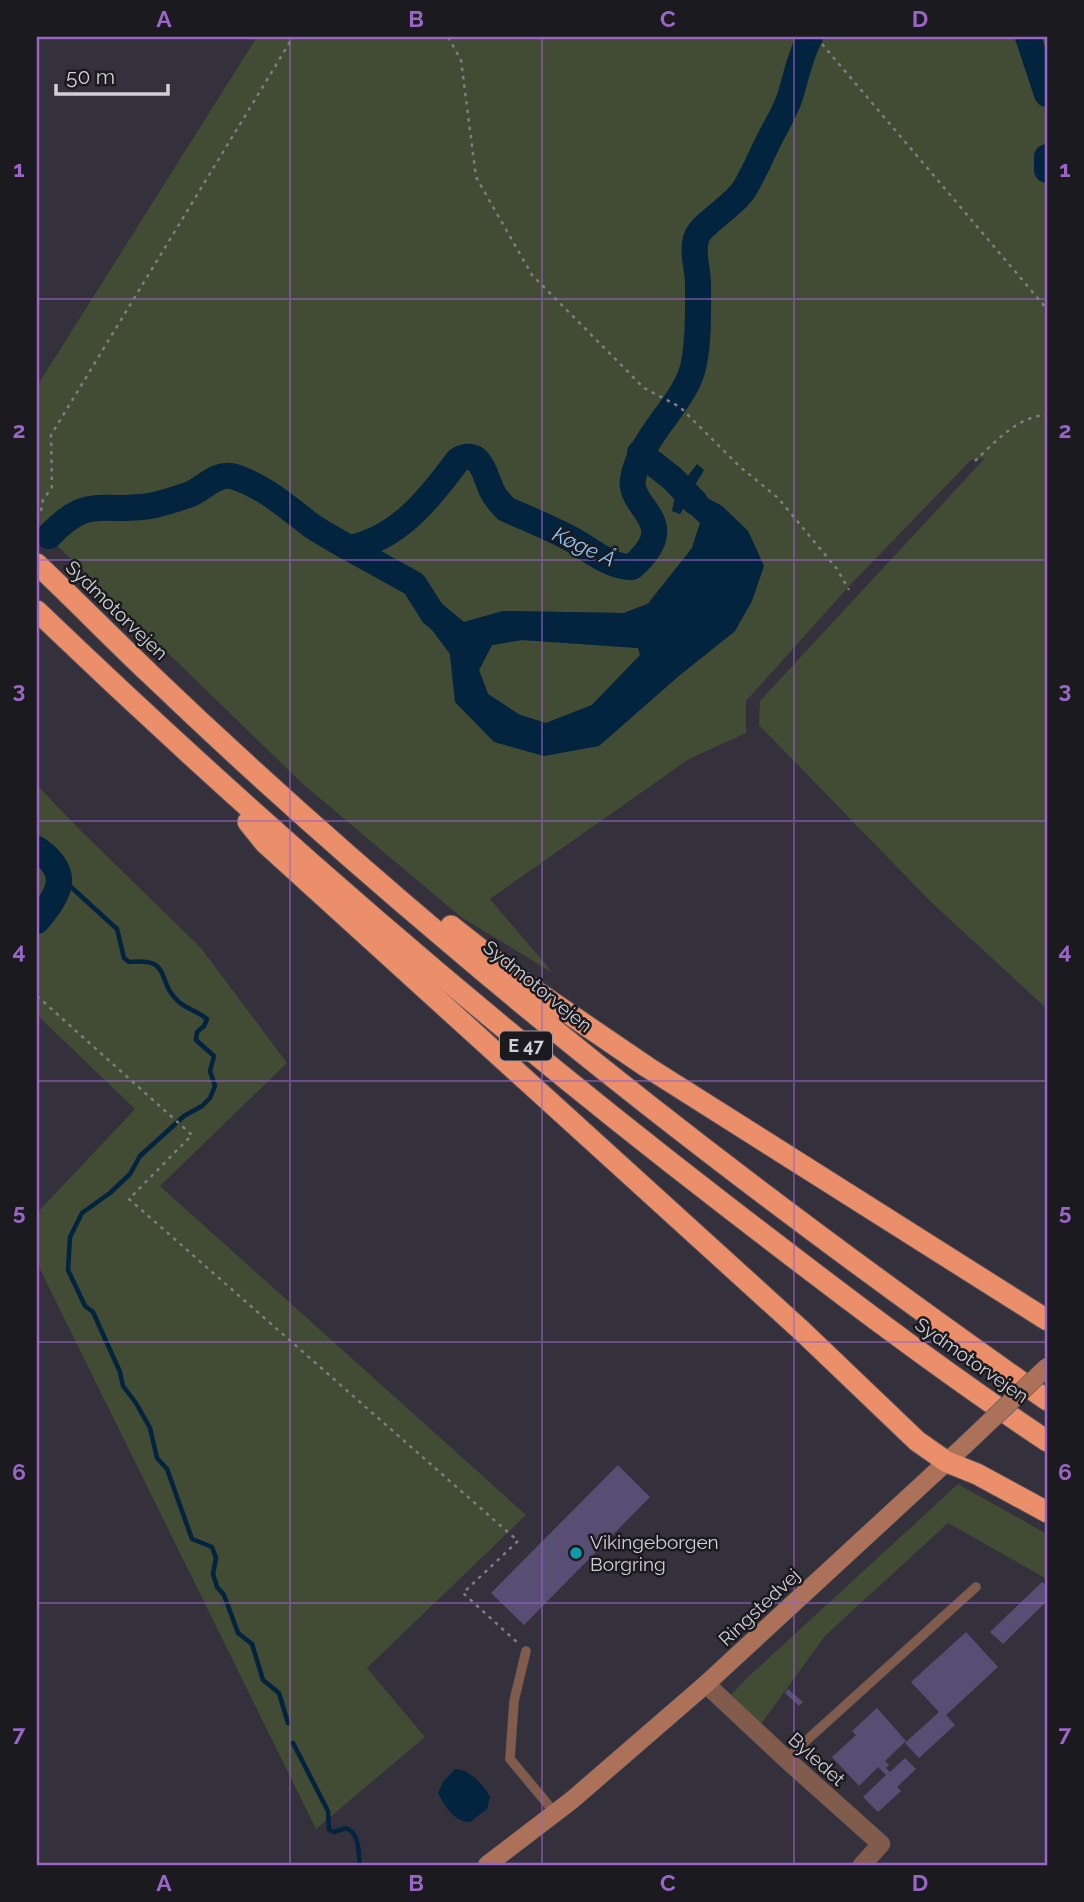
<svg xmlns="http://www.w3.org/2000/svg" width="1084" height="1902" viewBox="0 0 1084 1902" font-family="Raleway,sans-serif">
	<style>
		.green { fill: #424b34; fill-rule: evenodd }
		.water { fill: #02243e; fill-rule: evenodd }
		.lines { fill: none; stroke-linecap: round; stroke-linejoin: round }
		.stream { stroke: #02243e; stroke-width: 4.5 }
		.river { stroke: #02243e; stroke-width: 26 }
		.building { fill: #584d73 }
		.service-casing { stroke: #504e58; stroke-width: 10 }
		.minor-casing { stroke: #504e58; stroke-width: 19 }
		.secondary-casing { stroke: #504e58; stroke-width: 19 }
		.motorway-casing { stroke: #504e58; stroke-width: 23 }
		.path { stroke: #7f7c85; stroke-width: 2.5; stroke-dasharray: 3.5 5; stroke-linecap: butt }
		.service { stroke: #815c4c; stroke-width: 9 }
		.minor { stroke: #815c4c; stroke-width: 18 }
		.secondary { stroke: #ac7159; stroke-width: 18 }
		.motorway { stroke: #ea8f69; stroke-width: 21 }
		.secondary-bridge-casing { stroke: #504e58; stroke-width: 19; stroke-linecap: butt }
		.secondary-bridge { stroke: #ac7159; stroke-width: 18 }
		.grid { fill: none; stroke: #9965c7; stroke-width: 2; stroke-opacity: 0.55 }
		.culture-dot { fill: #0f9aa8; stroke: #1b1a1f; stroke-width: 2.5 }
		.labels { text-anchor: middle; stroke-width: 5; stroke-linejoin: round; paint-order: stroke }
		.shield { fill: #1b1a1f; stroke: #9b99a0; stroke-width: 2 }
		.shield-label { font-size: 18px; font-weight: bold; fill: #d2d0d7 }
		.street-label { font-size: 19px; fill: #d2d0d7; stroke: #1b1a1f }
		.poi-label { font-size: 19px; fill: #d2d0d7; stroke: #1b1a1f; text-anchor: start }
		.water-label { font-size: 21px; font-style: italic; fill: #8ec7f9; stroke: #1b1a1f }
		.neatline { fill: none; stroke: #9965c7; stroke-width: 2.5 }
		.grid-label { font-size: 23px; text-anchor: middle; font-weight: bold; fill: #9965c7 }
	</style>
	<rect width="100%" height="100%" fill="#34313c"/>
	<!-- green -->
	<g class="green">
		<path d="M257 37H1047V1009L931 902 759 725 760 701 985 458 971 460 852 583 746 701V733L689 759 490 899 553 973 461 917 304 785 37 526V386ZM673 478 684 481 692 490 722 506 748 531 764 566 735 631 680 675 544 756 455 702 450 654 464 622 503 611 624 613 648 603 692 548 700 523 684 507Z"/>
		<path d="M522 640 639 648 640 655 592 705 546 723 520 715 488 694 479 670 492 645Z"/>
		<path d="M37 785 79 829 201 948 287 1063 160 1186 526 1515 367 1668 425 1737 316 1829 37 1263V1213L135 1109 37 1015Z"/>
		<path d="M958 1484 1047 1534V1579L948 1523 825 1636 761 1724 731 1695 746 1679Z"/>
	</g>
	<!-- water -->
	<g class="water">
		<path d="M697 464 704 470 692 490 722 506 748 531 764 566 752 601 735 631 680 675 599 746 544 756 494 742 455 702 450 654 429 626 440 602 464 622 503 611 624 613 648 604 692 548 700 523 684 508 680 514 672 511 676 492 672 478 684 481ZM522 640 638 648 640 655 592 705 546 723 520 715 488 694 479 670 492 645Z"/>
		<path d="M455 1769C469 1769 483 1784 490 1797L487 1809 470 1822C454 1822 445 1806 438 1793L443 1782Z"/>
	</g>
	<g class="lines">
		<!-- stream -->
		<g class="stream">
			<path d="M59 876 117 929 124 958 129 962C174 957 155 982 179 1002 187 1009 199 1012 207 1019L204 1026 197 1032 196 1040 214 1056 210 1071 215 1086 210 1098 202 1106 184 1116 140 1156 130 1174 110 1193 82 1213 70 1237 68 1270 85 1306 93 1312 120 1372 123 1386 136 1403 150 1428 157 1458 167 1469 192 1539 212 1547 216 1558 213 1574 217 1587 224 1595 238 1633 252 1644 263 1680 279 1693 288 1723"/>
			<path d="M293 1743 328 1811 329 1830 334 1832 346 1828C360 1834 358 1851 360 1865"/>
		</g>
		<!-- river -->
		<g class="river">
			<path d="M1028 37 1047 94"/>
			<path d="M1047 157V170"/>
			<path d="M640 453 672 478 695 502"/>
			<path d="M49 536C85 498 95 511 141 507 158 506 172 500 188 495 205 489 216 471 235 477 264 486 288 508 312 526 324 534 337 541 349 548 398 539 430 498 458 460 481 447 485 476 492 491 496 499 500 503 506 509 528 519 551 528 573 540 591 550 611 568 632 567 684 521 628 510 633 479 641 433 687 403 694 363 699 338 698 309 698 284 698 268 691 251 697 236 703 223 734 206 745 188 754 173 761 156 769 140 776 126 785 112 790 97 796 77 800 56 810 37"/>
			<path d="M349 548 414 584 433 614 461 637"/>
			<path d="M37 849C72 873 60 893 37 921"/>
		</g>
	</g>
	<!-- building -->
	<g class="building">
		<path d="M618 1465 650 1497 524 1625 491 1593Z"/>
		<path d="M1042 1582 1047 1587V1601L1003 1644 990 1632Z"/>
		<path d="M966 1632 998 1667 946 1715 955 1725 919 1758 905 1743 939 1712 911 1682Z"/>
		<path d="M788 1689 803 1702 799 1706 785 1693Z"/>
		<path d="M877 1708 906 1741 885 1761 889 1765 886 1768 890 1772 905 1758 916 1769 897 1787 901 1791 878 1812 863 1797 886 1775 878 1767 859 1786 832 1757 856 1735 852 1731Z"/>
	</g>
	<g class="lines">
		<defs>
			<g id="service">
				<path d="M526 1651 514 1701 510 1759 555 1813"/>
				<path d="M786 1759 976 1587"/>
			</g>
			<path id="minor" d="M706 1684 786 1759 881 1844 862 1865"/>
			<path id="secondary" d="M487 1865 572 1800 706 1684 965 1445"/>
			<g id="motorway">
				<path d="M37 564C75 600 112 638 150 674 247 767 348 857 450 943 641 1106 842 1256 1047 1400"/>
				<path d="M37 611C255 820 484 1019 724 1204 829 1285 936 1367 1047 1441"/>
				<path d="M248 822 265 843 802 1331 917 1441 947 1462 977 1474 1047 1512"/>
				<path d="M451 926 518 979 647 1067 1047 1320"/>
			</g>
		</defs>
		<!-- service casing -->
		<use href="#service" class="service-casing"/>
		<!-- minor casing -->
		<use href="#minor" class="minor-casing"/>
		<!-- secondary casing -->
		<use href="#secondary" class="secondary-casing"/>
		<!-- motorway casing -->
		<use href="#motorway" class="motorway-casing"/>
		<!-- path -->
		<g class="path">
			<path d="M448 37 461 60 476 177 532 275 644 388 680 407 739 466 778 498 837 569 849 590"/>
			<path d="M822 44 1047 309"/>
			<path d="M975 461C995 442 1018 416 1047 415"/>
			<path d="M41 511 43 500 52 487 51 435 293 37"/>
			<path d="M37 996 192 1135 129 1199 518 1541 463 1593 519 1644"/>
		</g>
		<!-- service -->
		<use href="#service" class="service"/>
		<!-- minor -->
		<use href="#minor" class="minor"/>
		<!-- secondary -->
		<use href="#secondary" class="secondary"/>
		<!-- motorway -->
		<use href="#motorway" class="motorway"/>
		<defs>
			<path id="secondary-bridge" d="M965 1445 1047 1367"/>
		</defs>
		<!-- secondary-bridge casing -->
		<use href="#secondary-bridge" class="secondary-bridge-casing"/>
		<!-- secondary-bridge -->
		<use href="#secondary-bridge" class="secondary-bridge"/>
	</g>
	<!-- grid -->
	<path class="grid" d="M290 37V1865M542 37V1865M794 37V1865M37 299H1047M37 560H1047M37 821H1047M37 1081H1047M37 1342H1047M37 1603H1047"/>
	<!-- markers -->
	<circle class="culture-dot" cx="576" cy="1553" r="7"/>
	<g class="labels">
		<!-- shield labels -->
		<rect class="shield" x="500" y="1031.5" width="52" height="29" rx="5"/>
		<g class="shield-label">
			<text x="526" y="1052">E 47</text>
		</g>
		<!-- street labels -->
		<g class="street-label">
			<text transform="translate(117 610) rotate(44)" y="7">Sydmotorvejen</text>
			<text transform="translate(538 986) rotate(39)" y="7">Sydmotorvejen</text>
			<text transform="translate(972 1360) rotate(35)" y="7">Sydmotorvejen</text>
			<text transform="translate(759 1607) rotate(-43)" y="7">Ringstedvej</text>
			<text transform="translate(817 1759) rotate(42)" y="7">Byledet</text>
		</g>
		<!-- poi labels -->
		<g class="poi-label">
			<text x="590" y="1549">Vikingeborgen<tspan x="590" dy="22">Borgring</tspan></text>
		</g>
		<!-- water labels -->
		<g class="water-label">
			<text transform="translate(584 547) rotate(25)" y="7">Køge Å</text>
		</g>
	</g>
	<!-- border -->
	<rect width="1084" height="1902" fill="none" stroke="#1b1a1f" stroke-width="77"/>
	<!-- scale -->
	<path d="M56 84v10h112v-10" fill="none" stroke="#d2d0d7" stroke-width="3.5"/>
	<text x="66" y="84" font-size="21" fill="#d2d0d7" stroke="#1b1a1f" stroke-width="5" paint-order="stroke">50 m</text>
	<rect x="38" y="38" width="1008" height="1826" class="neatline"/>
	<g class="grid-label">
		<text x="164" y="27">A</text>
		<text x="416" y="27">B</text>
		<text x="668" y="27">C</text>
		<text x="920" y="27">D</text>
		<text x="19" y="177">1</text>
		<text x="1065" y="177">1</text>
		<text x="19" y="438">2</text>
		<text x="1065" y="438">2</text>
		<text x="19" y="698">3</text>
		<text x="1065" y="698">3</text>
		<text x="19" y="959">4</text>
		<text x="1065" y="959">4</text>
		<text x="19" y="1220">5</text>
		<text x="1065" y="1220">5</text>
		<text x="19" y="1480">6</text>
		<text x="1065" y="1480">6</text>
		<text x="19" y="1741">7</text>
		<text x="1065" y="1741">7</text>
		<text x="164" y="1891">A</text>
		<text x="416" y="1891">B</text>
		<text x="668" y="1891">C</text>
		<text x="920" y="1891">D</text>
	</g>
</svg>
